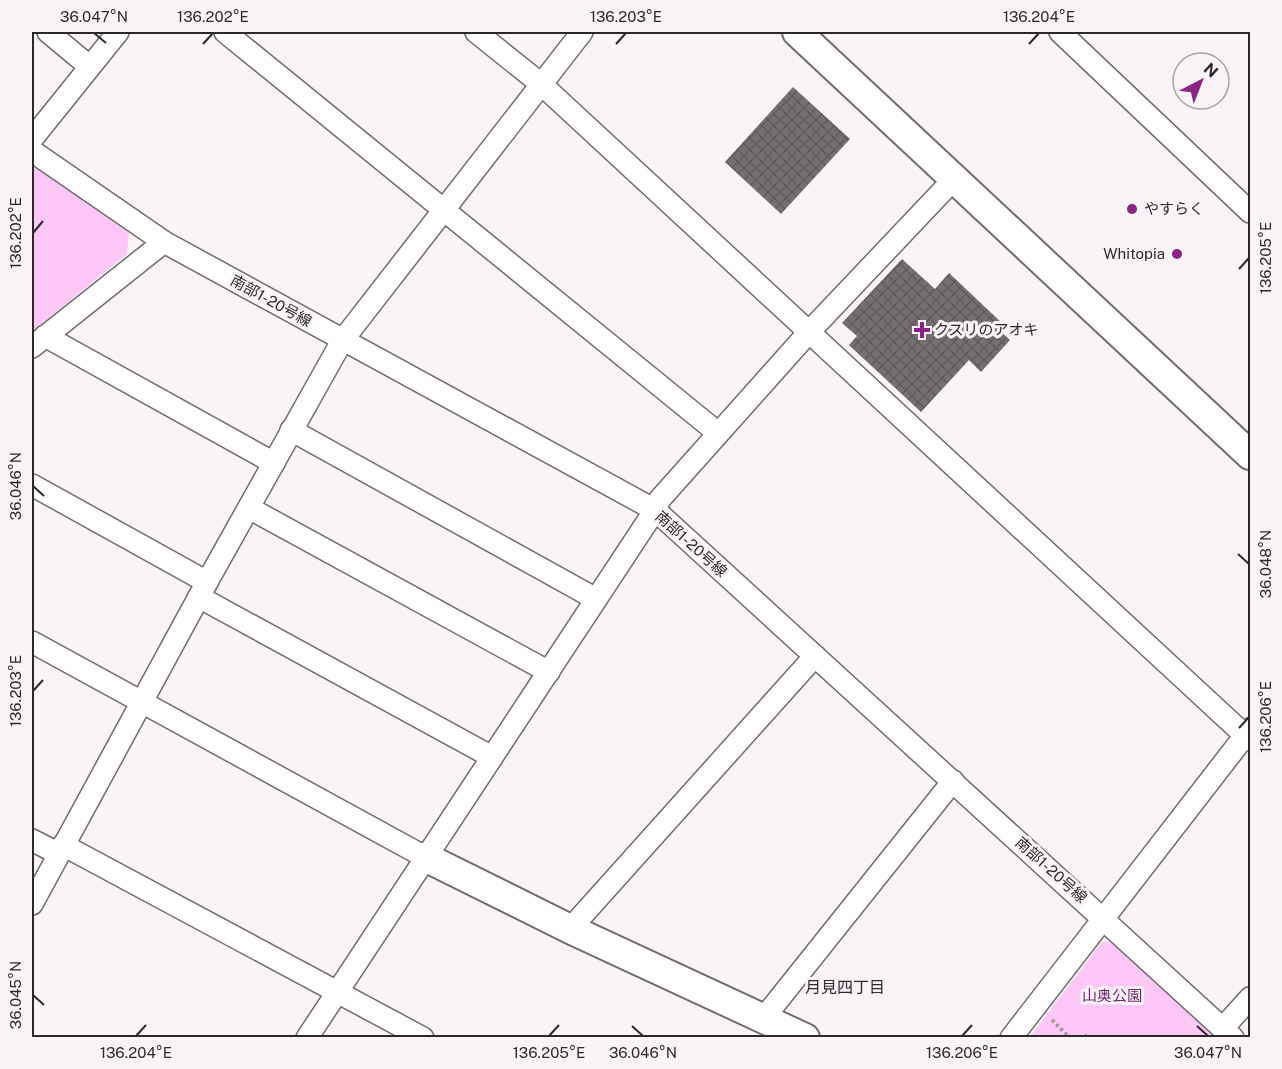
<svg xmlns="http://www.w3.org/2000/svg" width="1282" height="1069" viewBox="0 0 1282 1069" font-family="'Public Sans','Noto Sans JP',sans-serif">
	<style>
		.park { fill: #fec7f7 }
		.building { fill: url(#building-cross-hatch) }
		.lines { fill: none; stroke-linecap: round; stroke-linejoin: round }
		.street-casing { stroke: #716b70; stroke-width: 24 }
		.secondary-casing { stroke: #716b70; stroke-width: 32 }
		.path { stroke: #9e999d; stroke-width: 4; stroke-dasharray: 3 3; stroke-linecap: butt }
		.street { stroke: #fff; stroke-width: 21 }
		.secondary { stroke: #fff; stroke-width: 28 }
		.ticks { fill: none; stroke: #2c292b; stroke-width: 2 }
		.poi-dot { fill: #8c2186; stroke: #faf4f9; stroke-width: 2 }
		.labels { text-anchor: middle; stroke-width: 6; stroke-linejoin: round; paint-order: stroke }
		.poi-label { font-size: 15px; fill: #2c292b; stroke: #faf4f9; text-anchor: start }
		.street-label { font-size: 15px; fill: #2c292b; stroke: #faf4f9 }
		.park-label { font-size: 15px; fill: #72236d; stroke: #faf4f9 }
		.neighbourhood-label { font-size: 16px; fill: #2e292e; stroke: #faf4f9 }
		.neatline { fill: none; stroke: #2c292b; stroke-width: 2 }
		.ticks-label { font-size: 15px; text-anchor: middle; fill: #2c292b }
	</style>
	<defs>
		<pattern id="building-cross-hatch" width="8" height="8" patternUnits="userSpaceOnUse" patternTransform="scale(1.5)"><rect width="8" height="8" fill="#756f74"/><path d="M0 0l8 8M0 8l8-8" fill="none" stroke="#605b5f"/></pattern>
	</defs>
	<rect width="100%" height="100%" fill="#faf4f9"/>
	<!-- park -->
	<g class="park">
		<path d="M32 162 129 233 127 254 32 331Z"/>
		<path d="M1102 942H1114L1218 1038H1029Z"/>
	</g>
	<!-- building -->
	<g class="building">
		<path d="M793 87 850 139 781 214 725 162Z"/>
		<path d="M902 259 935 289 949 273 1004 325 999 330 1010 340 981 372 969 360 921 412 849 345 857 336 842 323Z"/>
	</g>
	<g class="lines">
		<defs>
			<g id="street">
				<path d="M48 32 89 66"/>
				<path d="M225 32 718 433"/>
				<path d="M476 32 541 84 1250 740"/>
				<path d="M1060 32 1250 212"/>
				<path d="M32 139 118 32"/>
				<path d="M32 151 164 242 655 510 1233 1038"/>
				<path d="M45 336 274 463"/>
				<path d="M32 347 164 242"/>
				<path d="M291 430 596 599"/>
				<path d="M32 485 207 582"/>
				<path d="M249 508 549 672"/>
				<path d="M199 597 492 757"/>
				<path d="M32 642 425 857"/>
				<path d="M32 840 59 854"/>
				<path d="M63 845 423 1038"/>
				<path d="M32 904 207 582 342 341 582 32"/>
				<path d="M570 929 815 656"/>
				<path d="M763 1019 953 781"/>
				<path d="M1223 1028 1250 998"/>
				<path d="M307 1038 655 510 660 499 809 332 954 179"/>
				<path d="M1011 1038 1250 729"/>
			</g>
			<g id="secondary">
				<path d="M797 32 1250 455"/>
				<path d="M425 857 570 929 805 1038"/>
			</g>
		</defs>
		<!-- street casing -->
		<use href="#street" class="street-casing"/>
		<!-- secondary casing -->
		<use href="#secondary" class="secondary-casing"/>
		<!-- path -->
		<g class="path">
			<path d="M1052 1020 1070 1038"/>
			<path d="M1081 1038 1084 1034 1087 1038"/>
		</g>
		<!-- street -->
		<use href="#street" class="street"/>
		<!-- secondary -->
		<use href="#secondary" class="secondary"/>
	</g>
	<!-- ticks -->
	<path class="ticks" d="M94 33 106 43M203 44 213 33M616 44 626 33M1029 44 1039 33M33 233 43 221M1239 269 1249 258M33 486 44 496M1238 554 1249 564M33 691 43 680M1239 728 1249 717M33 995 44 1005M632 1026 643 1036M1197 1026 1208 1036M136 1036 146 1025M549 1036 559 1025M962 1036 972 1025"/>
	<!-- markers -->
	<g class="poi-dot">
		<circle cx="1132" cy="209" r="6"/>
		<circle cx="1177" cy="254" r="6"/>
		<path d="M919 321h6v6h6v6h-6v6h-6v-6h-6v-6h6z"/>
	</g>
	<g class="labels">
		<!-- poi labels -->
		<g class="poi-label">
			<text x="1144" y="214">やすらく</text>
			<text x="1165" y="259" text-anchor="end">Whitopia</text>
			<text x="934" y="335">クスリのアオキ</text>
		</g>
		<!-- street labels -->
		<g class="street-label">
			<text transform="translate(271 301) rotate(29)" y="5">南部1-20号線</text>
			<text transform="translate(691 544) rotate(42)" y="5">南部1-20号線</text>
			<text transform="translate(1051 870) rotate(42)" y="5">南部1-20号線</text>
		</g>
		<!-- park labels -->
		<g class="park-label">
			<text x="1112" y="1001">山奥公園</text>
		</g>
		<!-- neighbourhood labels -->
		<g class="neighbourhood-label">
			<text x="845" y="993">月見四丁目</text>
		</g>
	</g>
	<!-- border -->
	<rect width="1282" height="1069" fill="none" stroke="#faf4f9" stroke-width="66"/>
	<!-- north arrow -->
	<g transform="translate(1201 81) rotate(42)"><circle r="28" fill="#faf4f9" stroke="#a8a3a7" stroke-width="1.5"/>
	<path d="M0-4.5L10 22L0 15L-10 22Z" fill="#8c2186"/>
	<text y="-9" font-size="16" font-weight="bold" text-anchor="middle" fill="#2c292b">N</text>
	</g>
	<rect x="33" y="33" width="1216" height="1003" class="neatline"/>
	<g class="ticks-label">
		<text x="94" y="22">36.047°N</text>
		<text x="213" y="22">136.202°E</text>
		<text x="626" y="22">136.203°E</text>
		<text x="1039" y="22">136.204°E</text>
		<text transform="translate(16 233) rotate(-90)" y="5">136.202°E</text>
		<text transform="translate(1266 258) rotate(-90)" y="5">136.205°E</text>
		<text transform="translate(16 486) rotate(-90)" y="5">36.046°N</text>
		<text transform="translate(1266 564) rotate(-90)" y="5">36.048°N</text>
		<text transform="translate(16 691) rotate(-90)" y="5">136.203°E</text>
		<text transform="translate(1266 717) rotate(-90)" y="5">136.206°E</text>
		<text transform="translate(16 995) rotate(-90)" y="5">36.045°N</text>
		<text x="136" y="1058">136.204°E</text>
		<text x="549" y="1058">136.205°E</text>
		<text x="643" y="1058">36.046°N</text>
		<text x="962" y="1058">136.206°E</text>
		<text x="1208" y="1058">36.047°N</text>
	</g>
</svg>
